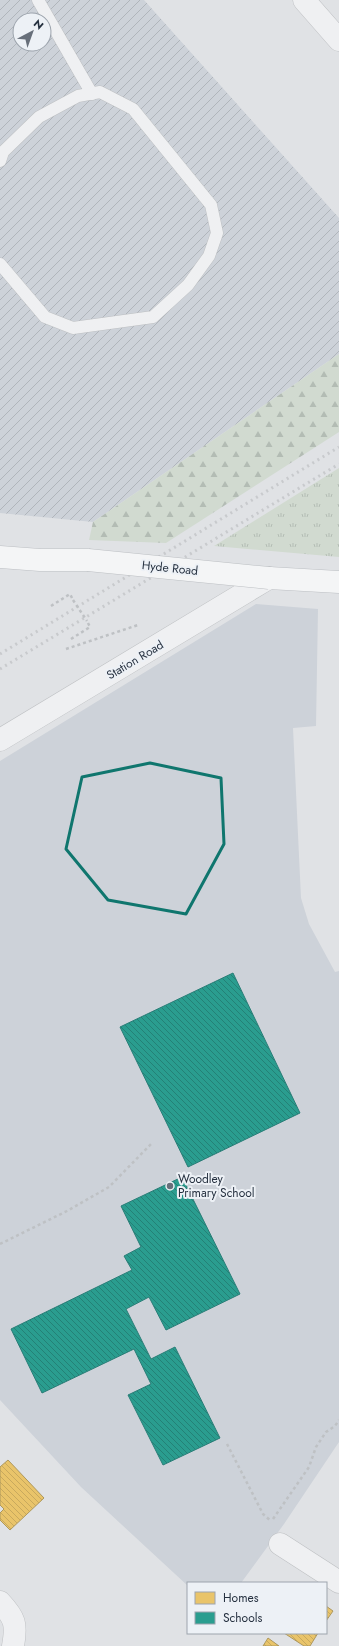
<svg xmlns="http://www.w3.org/2000/svg" width="339" height="1646" viewBox="0 0 339 1646" font-family="Jost,sans-serif">
	<style>
		.built { fill: #cdd2d9 }
		.industrial { fill: url(#industrial-furrows); fill-rule: evenodd }
		.grass { fill: url(#grass-tufts) }
		.forest { fill: url(#forest-firs) }
		.homes { fill: url(#homes-back-hatch); stroke: #ae985d }
		.schools { fill: url(#schools-back-hatch); stroke: #297d77 }
		.lines { fill: none; stroke-linecap: round; stroke-linejoin: round }
		.lane-casing { stroke: #bec0c3; stroke-width: 13 }
		.street-casing { stroke: #bec0c3; stroke-width: 23 }
		.primary-casing { stroke: #bcbfc3; stroke-width: 23 }
		.path { stroke: #bec1c4; stroke-width: 2.5; stroke-dasharray: 3 3; stroke-linecap: butt }
		.lane { stroke: #eff0f2; stroke-width: 12 }
		.street { stroke: #eff0f2; stroke-width: 22 }
		.primary { stroke: #f4f5f6; stroke-width: 22 }
		.rail { stroke: #c8cacd; stroke-width: 3; stroke-dasharray: 2 4; stroke-linecap: butt }
		.primary-bridge-casing { stroke: #bcbfc3; stroke-width: 23; stroke-linecap: butt }
		.path-bridge { stroke: #bec1c4; stroke-width: 2.5; stroke-dasharray: 3 3; stroke-linecap: butt }
		.primary-bridge { stroke: #f4f5f6; stroke-width: 22 }
		.marked { fill: none; stroke: #0f766e; stroke-width: 3; stroke-linejoin: round }
		.poi-dot { fill: #676f7a; stroke: #edf1f6; stroke-width: 1.5 }
		.labels { text-anchor: middle; stroke-width: 4; stroke-linejoin: round; paint-order: stroke }
		.street-label { font-size: 12px; fill: #263140; stroke: #edf1f6 }
		.poi-label { font-size: 12px; fill: #263140; stroke: #edf1f6; text-anchor: start }
	</style>
	<defs>
		<pattern id="industrial-furrows" width="10" height="10" patternUnits="userSpaceOnUse"><rect width="10" height="10" fill="#cdd2d9"/><path d="M-1 1l2-2M0 10L10 0M9 11l2-2" fill="none" stroke="#b0b5bb"/></pattern>
		<pattern id="grass-tufts" width="24" height="20" patternUnits="userSpaceOnUse"><rect width="24" height="20" fill="#d1dad0"/><path d="M3 7l-1-3M5 7V3M7 7l1-3M15 17l-1-3M17 17v-4M19 17l1-3" fill="none" stroke="#b3bcb4"/></pattern>
		<pattern id="forest-firs" width="22" height="20" patternUnits="userSpaceOnUse"><rect width="22" height="20" fill="#d1dad0"/><path d="M5 1l3.5 6h-7zM16 11l3.5 6h-7z" fill="#b3bcb4"/></pattern>
		<pattern id="homes-back-hatch" width="6" height="6" patternUnits="userSpaceOnUse"><rect width="6" height="6" fill="#e9c46a"/><path d="M-1 5l2 2M0 0l6 6M5-1l2 2" fill="none" stroke="#c8a95d"/></pattern>
		<pattern id="schools-back-hatch" width="6" height="6" patternUnits="userSpaceOnUse"><rect width="6" height="6" fill="#2a9d8f"/><path d="M-1 5l2 2M0 0l6 6M5-1l2 2" fill="none" stroke="#248176"/></pattern>
	</defs>
	<rect width="100%" height="100%" fill="#e0e2e5"/>
	<!-- built -->
	<path class="built" d="M256 604 318 609 316 726 293 728 301 898 309 924 335 972 339 971V1442L284 1524 241 1583H188V1586L81 1487 0 1400V761Z"/>
	<!-- industrial -->
	<path class="industrial" d="M0 0H144L339 218V354L93 522 0 513ZM20 20H44V44H20Z"/>
	<!-- grass -->
	<path class="grass" d="M339 468V557L214 546Z"/>
	<!-- forest -->
	<path class="forest" d="M339 354V432L166 543 89 540 93 522Z"/>
	<!-- homes -->
	<g class="homes">
		<path d="M8 1460 44 1498 10 1530 0 1520V1513L4 1509 0 1505V1467Z"/>
		<path d="M326 1606 333 1611 326 1621Z"/>
		<path d="M284 1633H318L310 1646H304Z"/>
		<path d="M268 1638 279 1646H263Z"/>
	</g>
	<!-- schools -->
	<g class="schools">
		<path d="M233 973 300 1113 188 1167 120 1027Z"/>
		<path d="M182 1177 240 1294 166 1330 149 1297 126 1309 151 1359 175 1347 220 1438 163 1465 128 1395 151 1384 134 1349 42 1393 11 1329 132 1270 124 1256 141 1247 121 1206Z"/>
	</g>
	<g class="lines">
		<defs>
			<g id="lane">
				<path d="M38 0 92 94"/>
				<path d="M0 161 3 152 39 117 78 96 100 92 133 109 211 205 217 233 209 256 188 285 153 317 73 328 45 317 0 264"/>
			</g>
			<g id="street">
				<path d="M304 0 339 40"/>
				<path d="M0 740 269 578"/>
				<path d="M280 1544 339 1582"/>
				<path d="M0 1602C15 1618 17 1624 13 1646"/>
			</g>
			<g id="primary">
				<path d="M0 557 40 560H88"/>
				<path d="M269 578 339 582"/>
			</g>
		</defs>
		<!-- lane casing -->
		<use href="#lane" class="lane-casing"/>
		<!-- street casing -->
		<use href="#street" class="street-casing"/>
		<!-- primary casing -->
		<use href="#primary" class="primary-casing"/>
		<!-- path -->
		<g class="path">
			<path d="M51 606 70 594 73 600"/>
			<path d="M71 639 90 627 87 621"/>
			<path d="M66 649 138 625"/>
			<path d="M0 1244 67 1211 109 1187 152 1143"/>
			<path d="M227 1444 263 1514 271 1521"/>
			<path d="M273 1519 309 1467 316 1447 326 1432 335 1426 339 1420"/>
		</g>
		<!-- lane -->
		<use href="#lane" class="lane"/>
		<!-- street -->
		<use href="#street" class="street"/>
		<!-- primary -->
		<use href="#primary" class="primary"/>
		<!-- rail -->
		<g class="rail">
			<path d="M0 654 339 447"/>
			<path d="M0 669 339 464"/>
		</g>
		<defs>
			<path id="primary-bridge" d="M88 560 269 578"/>
		</defs>
		<!-- primary-bridge casing -->
		<use href="#primary-bridge" class="primary-bridge-casing"/>
		<!-- path-bridge -->
		<path class="path-bridge" d="M73 600 87 621"/>
		<!-- primary-bridge -->
		<use href="#primary-bridge" class="primary-bridge"/>
	</g>
	<!-- marked area -->
	<path class="marked" d="M150 763 221 778 224 844 186 914 108 900 66 849 82 777Z"/>
	<!-- markers -->
	<circle class="poi-dot" cx="170" cy="1186" r="4"/>
	<g class="labels">
		<!-- street labels -->
		<g class="street-label">
			<text transform="translate(170 568) rotate(6)" y="4">Hyde Road</text>
			<text transform="translate(135 660) rotate(-31)" y="4">Station Road</text>
		</g>
		<!-- poi labels -->
		<g class="poi-label">
			<text x="178" y="1183">Woodley<tspan x="178" dy="14">Primary School</tspan></text>
		</g>
	</g>
	<!-- legend -->
	<rect x="187" y="1582" width="140" height="52" fill="#edf1f6" stroke="#9da4ad"/>
	<rect x="195" y="1592" width="20" height="12" fill="#e9c46a" stroke="#9da4ad"/>
	<text x="223" y="1602" font-size="12" fill="#263140">Homes</text>
	<rect x="195" y="1612" width="20" height="12" fill="#2a9d8f" stroke="#9da4ad"/>
	<text x="223" y="1622" font-size="12" fill="#263140">Schools</text>
	<!-- north arrow -->
	<g transform="translate(32 32) rotate(41)"><circle r="19" fill="#edf1f6" stroke="#9da4ad"/>
	<path d="M0-3L7 15L0 10L-7 15Z" fill="#676f7a"/>
	<text y="-6" font-size="11" font-weight="bold" text-anchor="middle" fill="#263140">N</text>
	</g>
</svg>
